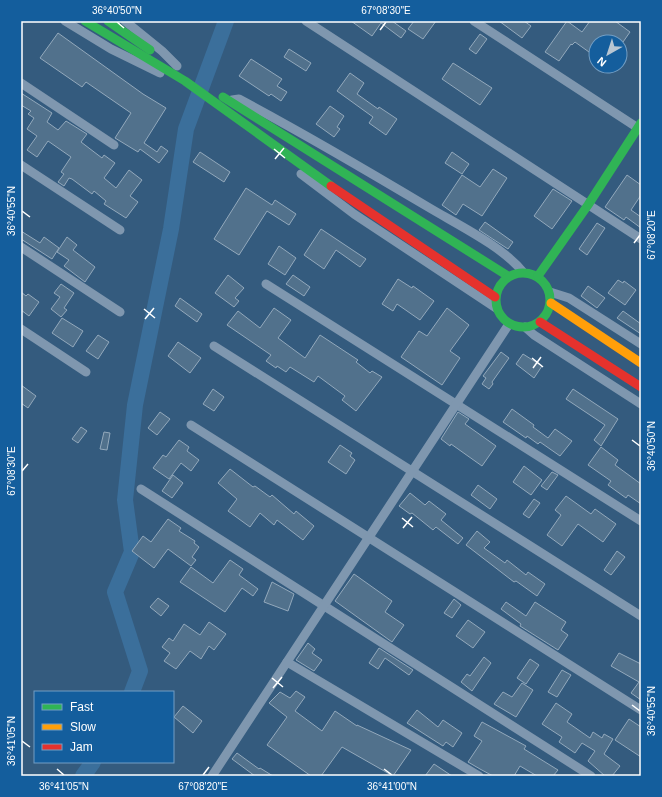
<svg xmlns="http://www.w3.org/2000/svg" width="662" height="797" viewBox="0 0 662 797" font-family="Helvetica,sans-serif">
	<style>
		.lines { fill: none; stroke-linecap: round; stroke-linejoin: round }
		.river { stroke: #3b6f9b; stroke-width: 16 }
		.building { fill: #51718c; stroke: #93a9bc }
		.street { stroke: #7f97af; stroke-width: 9 }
		.fast { stroke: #30b455; stroke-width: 9 }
		.slow { stroke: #ff9f0a; stroke-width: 9 }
		.jam { stroke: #e5322d; stroke-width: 9 }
		.ticks { fill: none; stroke: #fff; stroke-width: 1.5 }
		.neatline { fill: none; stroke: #fff; stroke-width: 1.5 }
		.ticks-label { font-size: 10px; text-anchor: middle; fill: #fff }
	</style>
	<rect width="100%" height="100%" fill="#345b7e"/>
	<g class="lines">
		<!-- river -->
		<g class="river">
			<path d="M132 692 140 671 115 592 132 552 125 500 135 405 171 229 186 129 226 21"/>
			<path d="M83 776 93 762"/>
		</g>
	</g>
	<!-- building -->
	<g class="building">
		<path d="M351 21H392L406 31 401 38 381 23 372 36Z"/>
		<path d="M414 21H436L423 39 408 29Z"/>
		<path d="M499 21H524L531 26 522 38Z"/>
		<path d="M567 21 582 32 590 21H615L630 32 623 42H596V57L575 42 572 45 571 44 559 61 545 52Z"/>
		<path d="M58 33 143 94 166 108 144 143 157 152 161 146 168 151 159 163 140 149 138 152 115 138 131 113 86 82 82 87 40 58Z"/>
		<path d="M480 34 487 39 476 54 469 49Z"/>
		<path d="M289 49 311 63 306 71 284 57Z"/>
		<path d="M251 59 282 79 277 86 287 92 281 101 271 94 269 96 239 76Z"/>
		<path d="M453 63 492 88 480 105 442 79Z"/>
		<path d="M350 73 364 83 357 94 378 109 379 107 397 119 386 135 369 123 373 117 337 91Z"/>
		<path d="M21 93 52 113 47 122 58 130 66 121 87 134 81 142 102 158 104 155 115 163 104 178 116 188 129 170 142 180 130 196 138 202 126 218 104 204 106 201 94 191 92 194 72 179 69 178 64 186 58 182 64 174 61 172 71 157 48 141 37 157 27 150 37 136 27 129 34 118 28 114 31 111 21 105Z"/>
		<path d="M330 106 344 116 337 127 340 129 334 137 316 124Z"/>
		<path d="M200 152 230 172 224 182 193 162Z"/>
		<path d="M452 152 469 164 462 174 445 163Z"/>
		<path d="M493 169 507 178 482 216 463 204 456 215 442 205 462 175 480 187Z"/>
		<path d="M627 175 641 185V195L631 210 641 217V228L626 217 624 220 605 207Z"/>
		<path d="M246 188 272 205 275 200 296 214 289 225 267 211 239 255 214 239Z"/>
		<path d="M553 189 572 201 552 229 534 216Z"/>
		<path d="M485 222 513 242 508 249 479 230Z"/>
		<path d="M597 223 605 228 587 255 579 249Z"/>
		<path d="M321 229 366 259 360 267 336 250 324 269 304 255Z"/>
		<path d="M21 231 40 243 44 237 59 248 52 259 21 239Z"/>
		<path d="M67 237 77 245 73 250 95 267 85 282 64 266 69 260 57 252Z"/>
		<path d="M279 246 296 258 285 275 268 264Z"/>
		<path d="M228 275 244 288 235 298 239 301 234 307 215 293Z"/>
		<path d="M293 275 310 287 304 296 286 284Z"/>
		<path d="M398 279 412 288 413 286 434 301 420 320 397 304 393 311 382 304Z"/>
		<path d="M618 280 623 283 624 281 636 290 625 305 608 293Z"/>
		<path d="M61 284 74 293 64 308 67 310 61 317 51 309 60 297 54 293Z"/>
		<path d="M588 286 605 298 597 308 581 296Z"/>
		<path d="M21 292 26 296 28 294 39 302 29 316 21 310Z"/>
		<path d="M180 298 202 314 197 322 175 306Z"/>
		<path d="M274 308 291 320 278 338 305 358 320 335 358 360 356 362 370 373 372 371 382 377 356 411 342 400 345 396 318 376 314 382 290 367 286 372 277 366 276 368 266 361 271 355 227 325 238 311 260 328Z"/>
		<path d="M447 308 469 325 450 351 460 358 442 385 401 357 419 331 427 336Z"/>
		<path d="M623 311 641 324V334L617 318Z"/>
		<path d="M62 318 83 331 73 347 52 333Z"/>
		<path d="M98 335 109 342 98 359 86 351Z"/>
		<path d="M178 342 201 358 190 373 168 356Z"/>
		<path d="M501 352 509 358 492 382 493 384 489 389 482 384 486 378 483 376Z"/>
		<path d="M523 354 542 366 534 378 516 364Z"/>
		<path d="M21 385 36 396 28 408 21 403Z"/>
		<path d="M213 389 224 397 214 411 203 404Z"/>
		<path d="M573 389 618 419 601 446 594 440 605 425 566 399Z"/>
		<path d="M512 409 534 425 533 427 548 438 555 429 572 441 560 456 540 442 538 444 527 436 526 438 503 422Z"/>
		<path d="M160 412 170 419 157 435 148 428Z"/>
		<path d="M458 412 469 419 465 424 496 446 482 466 451 444 450 446 441 439Z"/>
		<path d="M81 427 87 431 78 443 72 439Z"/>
		<path d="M104 432 110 433 107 450 100 449Z"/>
		<path d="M179 440 189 447 187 451 199 460 191 471 181 463 169 479 153 468 163 455 166 457Z"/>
		<path d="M340 445 352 453 350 456 355 460 346 474 328 462Z"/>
		<path d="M601 447 618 460 615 465 641 484V504L628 495 626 498 608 485 611 481 588 465Z"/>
		<path d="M524 466 542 480 531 495 513 482Z"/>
		<path d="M230 469 253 487 255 486 270 497 272 495 294 514 296 511 314 526 303 540 277 520 274 525 260 513 250 527 228 511 237 499 218 483Z"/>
		<path d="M552 472 558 475 547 490 541 486Z"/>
		<path d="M173 475 183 483 172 498 162 491Z"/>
		<path d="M478 485 497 499 490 509 471 495Z"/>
		<path d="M410 493 425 505 429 501 446 514 441 520 463 538 458 544 436 527 433 530 412 513 410 514 399 506Z"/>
		<path d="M566 496 591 514 595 509 616 524 603 542 578 524 562 546 547 535 561 515 555 510Z"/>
		<path d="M534 499 540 503 529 518 523 514Z"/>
		<path d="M168 519 181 528 179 531 195 541 194 543 199 547 192 557 196 560 191 566 168 549 154 568 132 551 143 536 151 542Z"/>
		<path d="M477 531 490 542 484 548 505 563 507 560 526 575 528 572 545 584 537 596 516 581 514 582 466 545Z"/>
		<path d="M617 551 625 557 611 575 604 570Z"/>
		<path d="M230 560 243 569 239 575 258 589 253 596 242 588 225 612 180 582 191 567 213 583Z"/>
		<path d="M354 574 392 601 385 612 404 625 392 642 335 601Z"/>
		<path d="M272 582 294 594 288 611 264 602Z"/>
		<path d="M158 598 169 606 161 616 150 607Z"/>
		<path d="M454 599 461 605 452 618 444 613Z"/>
		<path d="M506 602 526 616 535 602 566 622 561 630 568 635 558 650 520 626 521 624 501 609Z"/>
		<path d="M468 620 485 632 473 648 456 636Z"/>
		<path d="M209 622 226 634 214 650 209 646 201 659 190 651 176 669 164 661 170 653 162 647 169 638 173 641 184 624 200 635Z"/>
		<path d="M308 643 315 649 312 653 322 660 314 671 296 660Z"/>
		<path d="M379 648 413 670 409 675 385 658 378 669 369 663Z"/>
		<path d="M619 653 641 664V700L631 693 639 682 611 666Z"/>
		<path d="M484 657 491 663 472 691 461 682 467 674 470 676Z"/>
		<path d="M530 659 539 665 526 684 517 678Z"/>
		<path d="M562 670 571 675 557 697 548 692Z"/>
		<path d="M522 683 533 690 516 717 494 704 503 692 512 697Z"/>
		<path d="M296 691 305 697 295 711 322 731 335 711 357 726V725L411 750 393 776 342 747 321 776H311L267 745 287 717 269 703 280 692 290 698Z"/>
		<path d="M556 703 572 714 567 722 590 738 593 732 602 738 604 734 613 739 604 754 620 766 612 776H605L588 761 595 751 582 743 575 753 559 742 562 737 542 724Z"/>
		<path d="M183 706 202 721 193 733 174 717Z"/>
		<path d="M417 710 438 727 443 720 462 733 453 747 446 742 443 746 407 723Z"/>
		<path d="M629 719 641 727V757L615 740Z"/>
		<path d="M482 722 526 746 524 749 558 770 553 776H537L520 766 514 776H493L480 769 468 762 482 741 474 736Z"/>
		<path d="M237 753 259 769 260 768 273 776H255L232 759Z"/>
		<path d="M434 764 452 776H425Z"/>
	</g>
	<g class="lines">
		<!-- street -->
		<g class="street">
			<path d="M65 21 111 49 160 73"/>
			<path d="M125 21 162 51 177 66"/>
			<path d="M306 21 641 239"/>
			<path d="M474 21 641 130"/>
			<path d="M21 83 114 145"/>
			<path d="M232 100 239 99C303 133 366 170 428 207 458 225 502 246 523 272"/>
			<path d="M21 165 120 230"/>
			<path d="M301 174 354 214 496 308"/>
			<path d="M21 247 120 312"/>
			<path d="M266 284 641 521"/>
			<path d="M550 292 569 298 641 344"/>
			<path d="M525 327 534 335 641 404"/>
			<path d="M21 329 86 372"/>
			<path d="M214 346 641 616"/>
			<path d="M191 425 641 710"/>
			<path d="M141 489 591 776"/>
			<path d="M287 662 479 776"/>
			<path d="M212 776 509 324"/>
		</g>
		<!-- fast -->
		<g class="fast">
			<path d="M85 21 185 81 331 186"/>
			<path d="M108 21 150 50"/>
			<path d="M223 97 508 276"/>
			<circle cx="523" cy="300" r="27"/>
			<path d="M538 276 588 205 641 123"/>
		</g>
		<!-- slow -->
		<path class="slow" d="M551 303 641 363"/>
		<!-- jam -->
		<g class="jam">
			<path d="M331 186 495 297"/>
			<path d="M540 322 641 387"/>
		</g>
	</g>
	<!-- ticks -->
	<path class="ticks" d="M117 22 124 28M380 30 386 22M274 149 285 158M275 159 284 148M22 211 30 217M634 243 640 235M144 309 155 318M145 319 154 308M532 358 543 367M533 368 541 357M632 440 640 446M22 471 28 464M402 518 413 527M403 528 412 517M272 678 283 687M273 688 282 677M632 705 640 711M22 741 30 747M57 769 64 775M384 769 392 775M203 775 209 767"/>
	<!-- border -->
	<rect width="662" height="797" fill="none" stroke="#145e9d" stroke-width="44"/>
	<!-- legend -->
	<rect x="34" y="691" width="140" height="72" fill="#145e9d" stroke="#729ec4"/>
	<rect x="42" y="704" width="20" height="6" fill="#30b455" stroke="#729ec4"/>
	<text x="70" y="711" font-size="12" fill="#ffffff">Fast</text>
	<rect x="42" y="724" width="20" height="6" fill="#ff9f0a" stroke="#729ec4"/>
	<text x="70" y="731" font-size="12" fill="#ffffff">Slow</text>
	<rect x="42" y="744" width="20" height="6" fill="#e5322d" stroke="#729ec4"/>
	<text x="70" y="751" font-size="12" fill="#ffffff">Jam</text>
	<!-- north arrow -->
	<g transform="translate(608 54) rotate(219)"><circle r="19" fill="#145e9d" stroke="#729ec4"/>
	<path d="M0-3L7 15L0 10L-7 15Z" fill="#b8c6d2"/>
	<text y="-6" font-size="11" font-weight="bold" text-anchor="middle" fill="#ffffff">N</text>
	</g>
	<rect x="22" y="22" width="618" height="753" class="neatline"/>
	<g class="ticks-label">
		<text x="117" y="14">36°40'50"N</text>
		<text x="386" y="14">67°08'30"E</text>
		<text transform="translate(11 211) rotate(-90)" y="4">36°40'55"N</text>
		<text transform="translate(651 235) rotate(-90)" y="4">67°08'20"E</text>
		<text transform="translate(651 446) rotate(-90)" y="4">36°40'50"N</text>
		<text transform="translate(11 471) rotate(-90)" y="4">67°08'30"E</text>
		<text transform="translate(651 711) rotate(-90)" y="4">36°40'55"N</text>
		<text transform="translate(11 741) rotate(-90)" y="4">36°41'05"N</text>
		<text x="64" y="790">36°41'05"N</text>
		<text x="203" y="790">67°08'20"E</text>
		<text x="392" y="790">36°41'00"N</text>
	</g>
</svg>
